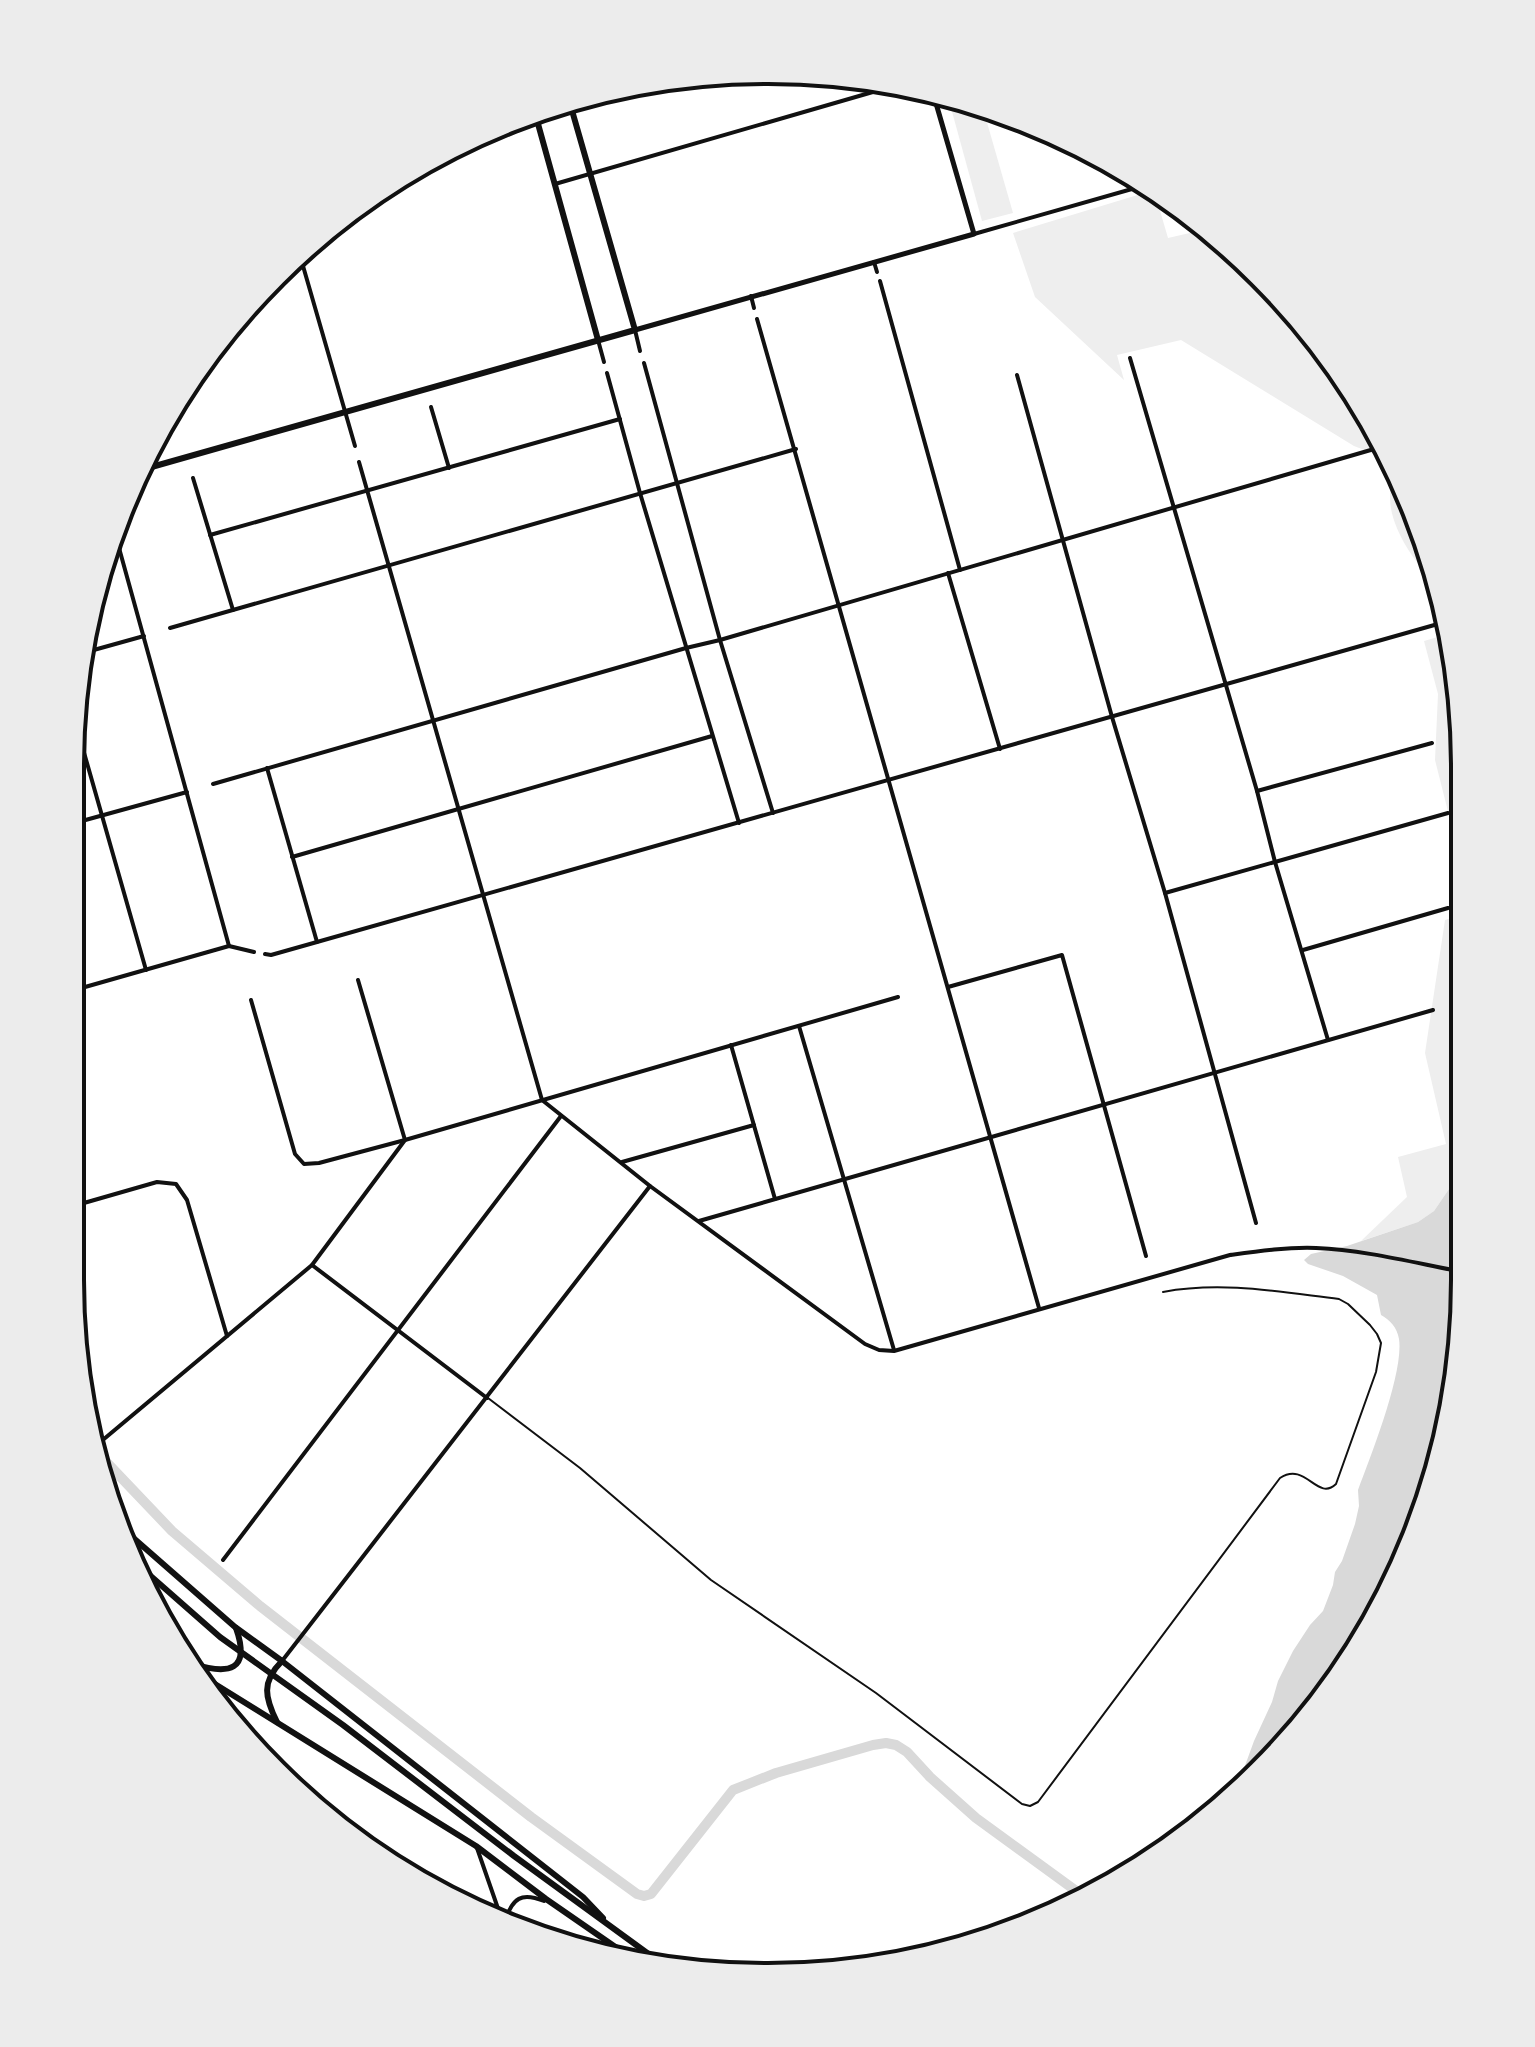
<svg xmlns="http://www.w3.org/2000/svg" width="1535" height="2047" viewBox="0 0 1535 2047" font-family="Commissioner,sans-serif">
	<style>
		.green { fill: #eee }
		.water { fill: #d9d9d9 }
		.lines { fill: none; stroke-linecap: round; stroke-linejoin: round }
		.canal { stroke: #d9d9d9; stroke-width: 10 }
		.service { stroke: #111; stroke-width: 2 }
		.minor { stroke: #111; stroke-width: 4 }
		.tertiary { stroke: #111; stroke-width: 5 }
		.secondary { stroke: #111; stroke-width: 6 }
		.primary { stroke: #111; stroke-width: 6 }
		.rim { fill: none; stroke: #111; stroke-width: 4 }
	</style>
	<rect width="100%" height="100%" fill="#fff"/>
	<!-- green -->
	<g class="green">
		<path d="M948 97 982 105 1013 213 982 221Z"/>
		<path d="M1154 190 1168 238 1207 229 1228 243 1321 343 1388 459 1354 446 1181 340 1117 355 1124 380 1035 297 1013 233Z"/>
		<path d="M1394 470 1412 501 1433 580C1413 561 1389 525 1390 496 1390 488 1393 478 1394 470Z"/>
		<path d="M1448 634 1459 676 1460 859 1435 760 1438 694 1424 641Z"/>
		<path d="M1461 915 1462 1170 1434 1211 1418 1222 1361 1241 1407 1197 1398 1157 1446 1144 1425 1053 1445 920Z"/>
	</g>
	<!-- water -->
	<path class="water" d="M1462 1170 1463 1319 1424 1511 1372 1628 1292 1740 1235 1793 1254 1741 1272 1702 1278 1681 1293 1651 1310 1625 1323 1611 1333 1585 1335 1572 1342 1561 1355 1524 1359 1506 1358 1490C1371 1456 1404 1372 1399 1339 1397 1327 1390 1320 1381 1315L1377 1295 1343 1276 1308 1264 1304 1260 1311 1254 1347 1246 1418 1222 1434 1211Z"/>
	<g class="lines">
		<!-- canal -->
		<path class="canal" d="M92 1447 172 1531 260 1606 531 1817 637 1894 644 1896 651 1894 733 1790 776 1773 873 1745 886 1743 896 1745 907 1752 930 1777 976 1818 1079 1893"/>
		<!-- service -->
		<path class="service" d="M488 1398 580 1468 711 1580 876 1693 1022 1804 1030 1806 1038 1802 1280 1478C1306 1461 1317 1502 1336 1484L1376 1372 1381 1343 1377 1334 1370 1325 1348 1304 1339 1299C1280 1292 1222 1281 1163 1292"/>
		<!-- minor -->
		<g class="minor">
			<path d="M555 184 897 85"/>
			<path d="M974 234 1146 185"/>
			<path d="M301 259 355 446"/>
			<path d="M874 262 877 272"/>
			<path d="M880 281 960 570"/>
			<path d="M751 296 754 308"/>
			<path d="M757 319 1039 1308"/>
			<path d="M635 330 640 351"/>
			<path d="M598 340 604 362"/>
			<path d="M1130 358 1257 791 1275 862 1328 1040"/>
			<path d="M644 363 720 640 773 813"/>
			<path d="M607 373 640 493 739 823"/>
			<path d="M1017 375 1112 717 1165 893 1256 1223"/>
			<path d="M431 407 449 468"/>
			<path d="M359 462 542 1100 650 1186 865 1344 879 1350 894 1351 1230 1255C1259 1251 1287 1247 1316 1248 1365 1250 1415 1263 1463 1272"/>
			<path d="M193 478 233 610"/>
			<path d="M210 535 620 419"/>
			<path d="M116 537 229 946"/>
			<path d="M948 573 1000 749"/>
			<path d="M170 628 796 449"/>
			<path d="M83 653 144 636"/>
			<path d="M73 714 146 970"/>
			<path d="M267 768 317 942"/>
			<path d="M213 784 686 648 720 640 1381 447"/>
			<path d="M1257 791 1432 743"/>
			<path d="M71 824 187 792"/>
			<path d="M292 857 712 736"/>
			<path d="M1165 893 1448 813"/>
			<path d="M1303 950 1448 908"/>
			<path d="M265 954 271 955 317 942 1445 622"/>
			<path d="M948 987 1062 955 1146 1256"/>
			<path d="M71 991 229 946 254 952"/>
			<path d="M251 1000 295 1154 304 1164 319 1163 405 1140 898 997"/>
			<path d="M799 1026 894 1350"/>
			<path d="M731 1045 775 1199"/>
			<path d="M622 1162 754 1125"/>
			<path d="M70 1207 157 1182 176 1184 187 1200 227 1336"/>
			<path d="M699 1221 1433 1010"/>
			<path d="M312 1265 487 1398"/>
			<path d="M92 1449 312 1265 405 1140 358 980"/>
			<path d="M223 1560 561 1116"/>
			<path d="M282 1661 650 1186"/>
			<path d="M477 1848 502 1920"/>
			<path d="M505 1920C513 1898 521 1892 544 1901"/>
		</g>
		<!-- tertiary -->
		<path class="tertiary" d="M635 330 974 234 933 93"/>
		<!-- secondary -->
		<g class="secondary">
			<path d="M535 113 598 340"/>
			<path d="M148 468 635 330 569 100"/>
		</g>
		<!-- primary -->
		<g class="primary">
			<path d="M122 1528 235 1627 282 1661 583 1897 603 1918"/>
			<path d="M137 1564 220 1637 343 1725 514 1856 665 1966"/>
			<path d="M193 1664C229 1675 251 1671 236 1628"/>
			<path d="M202 1676 476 1846 546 1899 640 1964"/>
			<path d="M277 1722C265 1698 261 1682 282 1661"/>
		</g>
	</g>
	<!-- crop -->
	<path d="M0 0H1535V2047H0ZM767 84H768A683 683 0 0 1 1451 767V1280A683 683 0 0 1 768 1963H767A683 683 0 0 1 84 1280V767A683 683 0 0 1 767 84Z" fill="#ececec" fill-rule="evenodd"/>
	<path class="rim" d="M767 84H768A683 683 0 0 1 1451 767V1280A683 683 0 0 1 768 1963H767A683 683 0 0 1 84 1280V767A683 683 0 0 1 767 84Z"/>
</svg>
